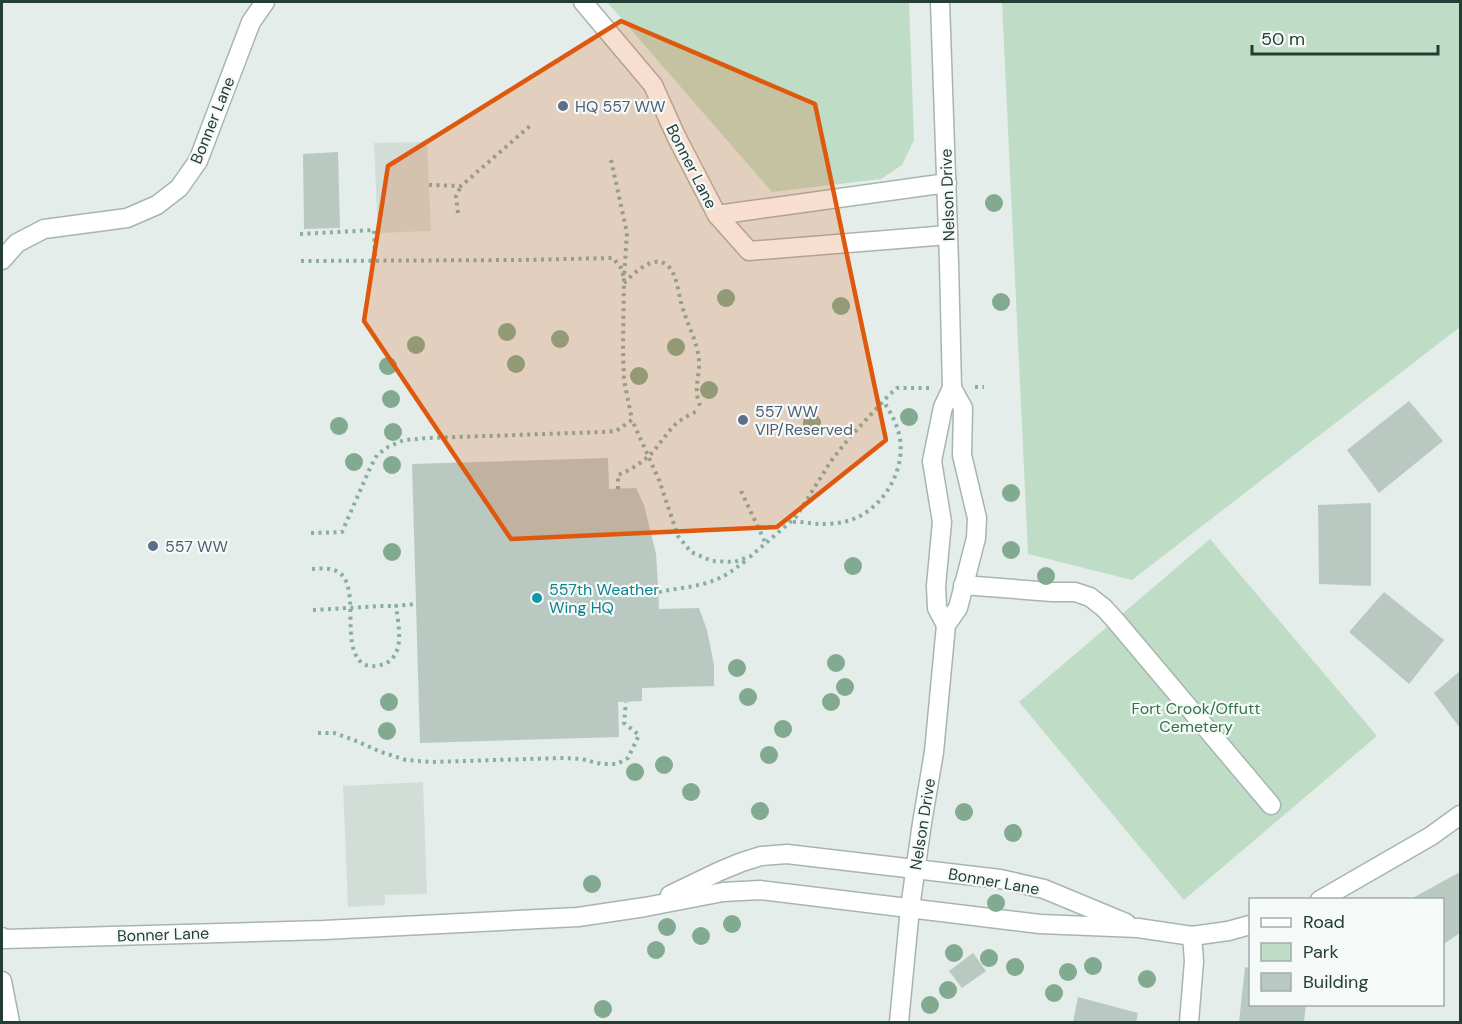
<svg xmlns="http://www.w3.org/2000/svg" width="1462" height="1024" viewBox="0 0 1462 1024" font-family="'DM Sans',sans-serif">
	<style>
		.built { fill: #d2ddd8 }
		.green { fill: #bfddc6 }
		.building { fill: #bac8c2 }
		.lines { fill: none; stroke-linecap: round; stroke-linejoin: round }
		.minor-casing { stroke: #a7b5b0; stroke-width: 21 }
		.path { stroke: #86afa1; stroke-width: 4; stroke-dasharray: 3 4.5; stroke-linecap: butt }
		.minor { stroke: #fff; stroke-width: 18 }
		.tree { fill: #82aa90 }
		.marked { fill: #de580e; fill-opacity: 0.2; stroke: #de580e; stroke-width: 4.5; stroke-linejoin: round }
		.service-dot { fill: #5c6f8a; stroke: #f5f9f7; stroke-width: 2 }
		.culture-dot { fill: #0f9aa8; stroke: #f5f9f7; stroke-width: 2 }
		.labels { text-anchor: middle; stroke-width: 4.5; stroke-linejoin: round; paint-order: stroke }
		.service-label { font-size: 16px; fill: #4e5e75; stroke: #f5f9f7; text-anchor: start }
		.street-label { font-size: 16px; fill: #243e36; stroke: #f5f9f7 }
		.culture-label { font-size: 16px; fill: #0d838f; stroke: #f5f9f7; text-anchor: start }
		.park-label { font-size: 16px; fill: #317348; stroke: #f5f9f7 }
	</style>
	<rect width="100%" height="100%" fill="#e4ede9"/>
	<!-- built -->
	<g class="built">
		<path d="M427 142 431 231 378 233 374 143Z"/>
		<path d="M423 782 427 894 385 895V905L348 907 343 786Z"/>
	</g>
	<!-- green -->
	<g class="green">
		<path d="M607 2H909L914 140 902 165 881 179 772 192Z"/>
		<path d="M1002 2H1460V327L1132 580 1028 554Z"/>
		<path d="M1210 539 1377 736 1184 900 1019 702Z"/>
	</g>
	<!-- building -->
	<g class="building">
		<path d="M338 152 340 228 304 229 303 154Z"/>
		<path d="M1409 401 1443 441 1379 493 1347 450Z"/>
		<path d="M608 458 609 489 636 488 644 505 656 554 658 585 659 609 699 608 707 630 714 665V686L642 688V701L618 702 619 737 420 743 412 464Z"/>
		<path d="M1371 503V586L1319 584 1318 505Z"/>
		<path d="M1384 592 1444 640 1409 684 1349 632Z"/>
		<path d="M1460 671V728L1434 693Z"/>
		<path d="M1460 872V933L1442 945V900H1409Z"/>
		<path d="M973 953 986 971 962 988 949 971Z"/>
		<path d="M1245 967 1250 968V1004H1306L1304 1022H1239Z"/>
		<path d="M1078 997 1138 1013 1136 1022H1073Z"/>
	</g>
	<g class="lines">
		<defs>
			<g id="minor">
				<path d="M583 2 653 85 676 136 717 215 749 251 948 235"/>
				<path d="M940 2 949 263 952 388 943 407 932 461 942 522 936 586 937 608 946 625"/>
				<path d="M717 215 947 183"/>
				<path d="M2 260 17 243 44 229 127 218 157 205 179 188 198 161 251 22 265 2"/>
				<path d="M963 585 1052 592H1075L1090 597 1104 608 1115 620 1271 805"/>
				<path d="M670 895 720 871 742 862 761 856 787 854 1000 879 1044 889 1126 923"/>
				<path d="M1320 900 1431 836 1460 815"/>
				<path d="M2 937 4 939 324 930 578 917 645 907 723 892 760 890 1040 924 1138 928 1192 936 1228 931 1250 925"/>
				<path d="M2 981 10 1022"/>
				<path d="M899 1022 910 908 922 823 934 752 946 625 958 608 976 538 977 518 962 455 963 408 952 388"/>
				<path d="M1189 1022 1194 961 1192 936"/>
			</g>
		</defs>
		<!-- minor casing -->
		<use href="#minor" class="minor-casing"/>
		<!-- path -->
		<g class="path">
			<path d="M611 160 627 233 624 278 623 349 624 380 632 420"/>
			<path d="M429 185 461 186 531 125"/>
			<path d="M458 213 456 196 461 186"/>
			<path d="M300 234 374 230 375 261"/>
			<path d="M301 261 520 260 613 258 621 268 624 278"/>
			<path d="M624 283C634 273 656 251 670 268 678 278 679 300 684 312 689 328 698 344 699 361 700 371 696 382 697 393 697 397 699 402 700 406"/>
			<path d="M975 387H984"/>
			<path d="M618 489V475C631 470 643 462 653 452 661 442 668 431 677 423 683 418 691 414 697 411"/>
			<path d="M741 491 766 544"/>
			<path d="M793 522C802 521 811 524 820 524 827 524 836 524 843 522 880 515 908 471 899 434 896 422 890 411 883 401"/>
			<path d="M311 533 342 532 370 468 377 455 388 447 404 440 429 438 603 432 616 431 632 420 659 480 678 536 691 552 712 561 734 562 751 556 796 517 831 461 850 437 890 394 897 388H929"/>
			<path d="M312 569C324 568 338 567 345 579 356 600 344 642 359 660 363 665 370 667 375 666 407 663 399 629 396 606L416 604"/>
			<path d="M659 592C677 588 698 587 715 580 728 575 737 567 748 559"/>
			<path d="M313 610 382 606H396"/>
			<path d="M318 733H334L354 740 381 752 406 760 431 762 561 758 582 759 601 764H617L628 758 639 735 624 723 626 702"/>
		</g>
		<!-- minor -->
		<use href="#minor" class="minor"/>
	</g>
	<!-- trees -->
	<g class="tree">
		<circle cx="994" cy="203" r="9"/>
		<circle cx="726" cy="298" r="9"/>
		<circle cx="1001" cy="302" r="9"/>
		<circle cx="841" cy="306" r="9"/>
		<circle cx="507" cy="332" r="9"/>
		<circle cx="560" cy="339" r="9"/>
		<circle cx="416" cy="345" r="9"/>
		<circle cx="676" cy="347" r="9"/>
		<circle cx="516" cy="364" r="9"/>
		<circle cx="388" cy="366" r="9"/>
		<circle cx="639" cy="376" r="9"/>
		<circle cx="709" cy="390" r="9"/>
		<circle cx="391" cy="399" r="9"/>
		<circle cx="909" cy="417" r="9"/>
		<circle cx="812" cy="423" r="9"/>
		<circle cx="339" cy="426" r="9"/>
		<circle cx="393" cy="432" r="9"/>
		<circle cx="354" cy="462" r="9"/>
		<circle cx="392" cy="465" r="9"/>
		<circle cx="1011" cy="493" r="9"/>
		<circle cx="1011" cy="550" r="9"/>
		<circle cx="392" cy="552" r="9"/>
		<circle cx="853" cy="566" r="9"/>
		<circle cx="1046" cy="576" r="9"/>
		<circle cx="836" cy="663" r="9"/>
		<circle cx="737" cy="668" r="9"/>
		<circle cx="845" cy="687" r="9"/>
		<circle cx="748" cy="697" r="9"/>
		<circle cx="389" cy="702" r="9"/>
		<circle cx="831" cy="702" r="9"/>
		<circle cx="783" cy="729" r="9"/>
		<circle cx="387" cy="731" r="9"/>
		<circle cx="769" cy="755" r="9"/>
		<circle cx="664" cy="765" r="9"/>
		<circle cx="635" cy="772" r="9"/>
		<circle cx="691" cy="792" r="9"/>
		<circle cx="760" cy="811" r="9"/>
		<circle cx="964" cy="812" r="9"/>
		<circle cx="1013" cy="833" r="9"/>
		<circle cx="592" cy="884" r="9"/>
		<circle cx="996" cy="903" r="9"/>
		<circle cx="732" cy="924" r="9"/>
		<circle cx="667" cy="927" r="9"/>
		<circle cx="701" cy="936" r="9"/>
		<circle cx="656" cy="950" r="9"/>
		<circle cx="954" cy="953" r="9"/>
		<circle cx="989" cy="958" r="9"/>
		<circle cx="1093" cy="966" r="9"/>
		<circle cx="1015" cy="967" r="9"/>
		<circle cx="1068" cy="972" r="9"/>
		<circle cx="1147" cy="979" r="9"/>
		<circle cx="948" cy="990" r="9"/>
		<circle cx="1054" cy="993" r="9"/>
		<circle cx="930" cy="1005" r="9"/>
		<circle cx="603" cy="1009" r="9"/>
	</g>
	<!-- marked area -->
	<path class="marked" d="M621 21 815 104 886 440 777 527 511 539 364 321 388 166Z"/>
	<!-- markers -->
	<g class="service-dot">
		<circle cx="563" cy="106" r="6"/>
		<circle cx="743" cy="420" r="6"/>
		<circle cx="153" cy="546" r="6"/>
	</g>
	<circle class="culture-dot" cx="537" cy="598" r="6"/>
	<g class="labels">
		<!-- service labels -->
		<g class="service-label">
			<text x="575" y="112">HQ 557 WW</text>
			<text x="755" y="417">557 WW<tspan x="755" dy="18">VIP/Reserved</tspan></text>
			<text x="165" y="552">557 WW</text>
		</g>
		<!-- street labels -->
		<g class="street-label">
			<text transform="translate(212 120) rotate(-68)" y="6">Bonner Lane</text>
			<text transform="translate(692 166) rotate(63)" y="6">Bonner Lane</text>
			<text transform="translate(947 195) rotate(-92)" y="6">Nelson Drive</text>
			<text transform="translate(922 824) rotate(-81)" y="6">Nelson Drive</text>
			<text transform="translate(994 881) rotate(10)" y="6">Bonner Lane</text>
			<text transform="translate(163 934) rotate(-2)" y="6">Bonner Lane</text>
		</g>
		<!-- culture labels -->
		<g class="culture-label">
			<text x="549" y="595">557th Weather<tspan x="549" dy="18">Wing HQ</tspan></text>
		</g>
		<!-- park labels -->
		<g class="park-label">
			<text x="1196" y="714">Fort Crook/Offutt<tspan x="1196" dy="18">Cemetery</tspan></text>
		</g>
	</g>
	<!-- border -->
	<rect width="1462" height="1024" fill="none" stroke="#243e36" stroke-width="6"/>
	<!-- legend -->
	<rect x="1249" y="898" width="195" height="108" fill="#f5f9f7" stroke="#a1aeaa" stroke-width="1.5"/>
	<rect x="1261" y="918" width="30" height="9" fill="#ffffff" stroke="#a1aeaa" stroke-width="1.5"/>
	<text x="1303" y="928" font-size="18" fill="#243e36">Road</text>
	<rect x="1261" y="943" width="30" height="18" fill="#bfddc6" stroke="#a1aeaa" stroke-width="1.5"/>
	<text x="1303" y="958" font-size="18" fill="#243e36">Park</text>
	<rect x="1261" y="973" width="30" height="18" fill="#bac8c2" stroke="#a1aeaa" stroke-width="1.5"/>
	<text x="1303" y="988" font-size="18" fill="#243e36">Building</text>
	<!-- scale -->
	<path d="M1252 45v9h186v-9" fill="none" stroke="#243e36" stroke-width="3"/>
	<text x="1261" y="45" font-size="18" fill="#243e36" stroke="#f5f9f7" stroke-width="4.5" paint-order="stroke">50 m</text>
</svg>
